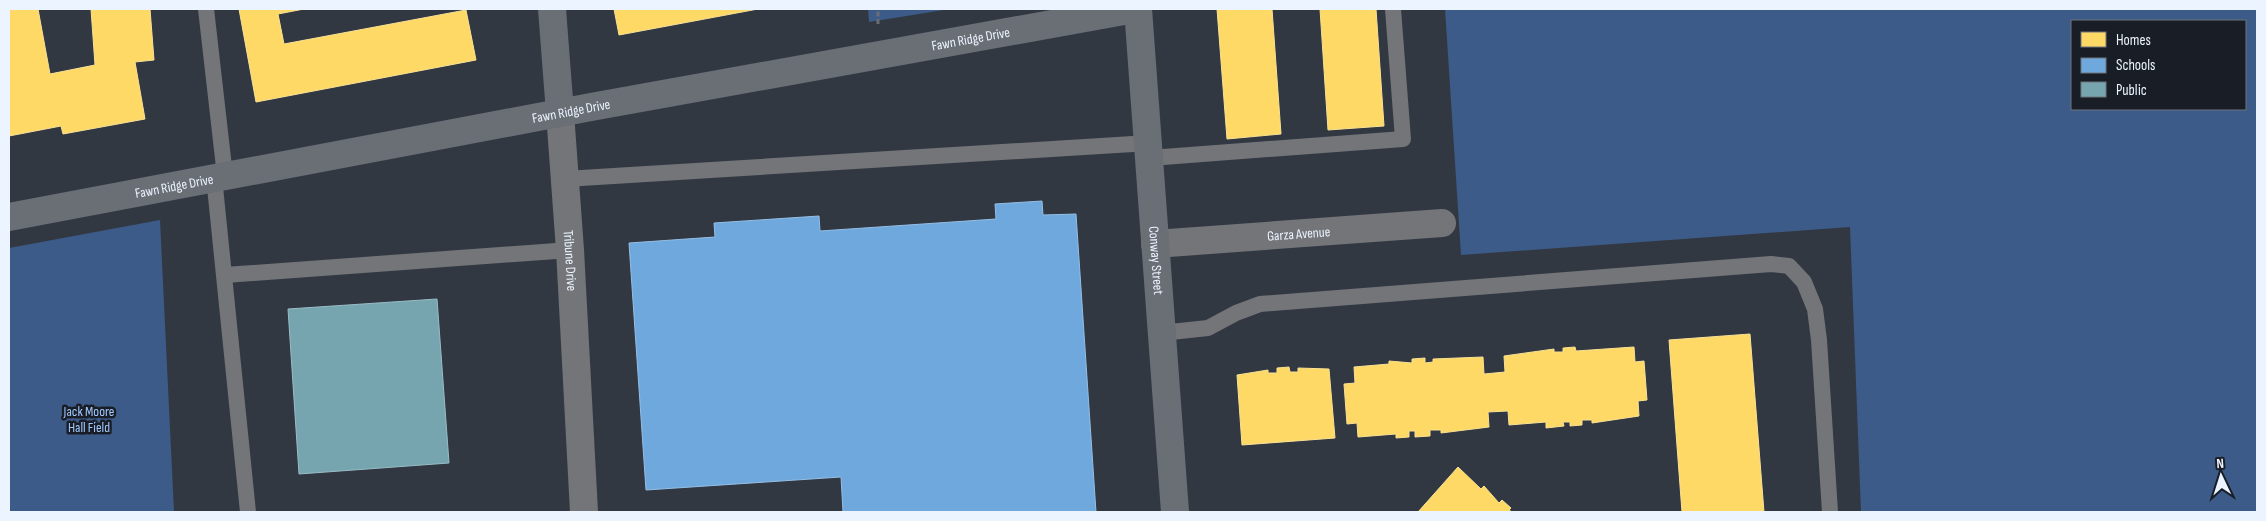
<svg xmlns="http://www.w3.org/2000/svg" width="2266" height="521" viewBox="0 0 2266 521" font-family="'Sofia Sans Condensed',sans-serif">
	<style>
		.green { fill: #3c5b89; fill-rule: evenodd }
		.homes { fill: #ffd966; stroke: #f9e194 }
		.schools { fill: #6fa8dc; stroke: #94bfe6 }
		.public { fill: #76a5af; stroke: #99bdc7 }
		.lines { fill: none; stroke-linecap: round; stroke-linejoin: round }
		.path { stroke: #6a6e74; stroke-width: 3; stroke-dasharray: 5 2.5; stroke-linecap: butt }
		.lane { stroke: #737579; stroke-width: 16 }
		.street { stroke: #737579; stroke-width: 28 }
		.secondary { stroke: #6a6e75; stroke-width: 28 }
		.labels { text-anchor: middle; stroke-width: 5; stroke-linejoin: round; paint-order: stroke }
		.street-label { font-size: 14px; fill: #ecf4ff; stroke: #191e26 }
		.park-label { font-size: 14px; fill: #a1c8ff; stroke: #191e26 }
	</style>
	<rect width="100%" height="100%" fill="#323842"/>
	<!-- green -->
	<g class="green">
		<path d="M868 9H950L869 22Z"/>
		<path d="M1445 9H2257V512H1861L1850 227 1461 255ZM2072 21H2245V109H2072Z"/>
		<path d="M160 220 174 512H9V248Z"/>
	</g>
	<!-- homes -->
	<g class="homes">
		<path d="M9 9H38L50 74 95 65 91 9H150L154 60 135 62 145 119 63 134 61 126 9 136Z"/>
		<path d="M239 9H304L278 14 284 44 466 10 476 60 256 102Z"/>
		<path d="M614 9H758L619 35Z"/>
		<path d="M1217 9H1272L1281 134 1227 139Z"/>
		<path d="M1320 9H1376L1384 126 1328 130Z"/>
		<path d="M1750 334 1764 512H1682L1669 340Z"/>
		<path d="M1575 347 1576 351 1634 347 1635 362 1644 361 1647 400 1638 401 1639 416 1592 423V420H1582V425L1570 426V422H1563L1564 426 1546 428V422L1509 425 1508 411 1488 412 1489 427 1441 433V430H1430V436L1415 437V431H1409V437L1396 438V434L1358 437 1357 423 1347 424 1344 384 1355 383 1354 367 1389 364V361L1412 363V359L1425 358V363L1433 362V359L1483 357 1484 374 1505 372 1504 356 1554 349V352H1563V348Z"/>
		<path d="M1289 367 1290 372H1298V368L1329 369 1335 438 1242 445 1237 375 1268 370V373H1277V368Z"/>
		<path d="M1458 467 1481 489 1484 486 1499 503 1502 500 1511 508 1509 510 1512 512H1418Z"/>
	</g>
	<!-- schools -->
	<path class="schools" d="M1042 201 1043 215 1076 214 1096 512H843L841 477 646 490 629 243 715 237 714 223 819 216 820 231 996 219 995 204Z"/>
	<!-- public -->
	<path class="public" d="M437 299 449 463 299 474 288 309Z"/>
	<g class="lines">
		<!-- path -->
		<path class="path" d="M878 24V9"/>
		<!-- lane -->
		<g class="lane">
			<path d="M206 9 225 176"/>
			<path d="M1150 158 1403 139 1393 9"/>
			<path d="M214 177 248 512"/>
			<path d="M565 179 1149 143"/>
			<path d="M225 275 570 250"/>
			<path d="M1161 333 1208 328 1236 313 1260 304 1771 264 1789 266 1804 282 1815 309 1819 340 1830 512"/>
		</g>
		<!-- street -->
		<g class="street">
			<path id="s1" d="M560 113 570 250 584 512"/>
			<path id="s2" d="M1155 244 1442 223"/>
		</g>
		<!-- secondary -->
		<g class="secondary">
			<path d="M552 9 560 113"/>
			<path id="s3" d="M1138 9 1175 512"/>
			<path id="s4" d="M9 217 591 107 1135 9"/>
		</g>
	</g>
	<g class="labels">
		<!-- street labels -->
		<g class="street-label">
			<text dy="5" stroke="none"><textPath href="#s4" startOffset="978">Fawn Ridge Drive</textPath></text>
			<text dy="5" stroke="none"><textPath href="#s4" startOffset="572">Fawn Ridge Drive</textPath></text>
			<text dy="5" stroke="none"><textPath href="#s4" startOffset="168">Fawn Ridge Drive</textPath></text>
			<text dy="5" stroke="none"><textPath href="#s2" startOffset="144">Garza Avenue</textPath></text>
			<text dy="5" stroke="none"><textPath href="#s1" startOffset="148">Tribune Drive</textPath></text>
			<text dy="5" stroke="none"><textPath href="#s3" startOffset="252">Conway Street</textPath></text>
		</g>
		<!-- park labels -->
		<g class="park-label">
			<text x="89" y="416">Jack Moore<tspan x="89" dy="16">Hall Field</tspan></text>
		</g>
	</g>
	<!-- border -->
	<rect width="2266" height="521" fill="none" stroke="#ecf4ff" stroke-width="20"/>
	<!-- legend -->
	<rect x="2071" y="20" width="175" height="90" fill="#191e26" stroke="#6d747d"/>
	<rect x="2081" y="32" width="25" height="15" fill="#ffd966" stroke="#6d747d"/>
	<text x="2116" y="45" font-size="15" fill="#ecf4ff">Homes</text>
	<rect x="2081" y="58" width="25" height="15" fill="#6fa8dc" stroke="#6d747d"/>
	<text x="2116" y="70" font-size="15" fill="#ecf4ff">Schools</text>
	<rect x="2081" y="82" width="25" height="15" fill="#76a5af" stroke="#6d747d"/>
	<text x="2116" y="95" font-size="15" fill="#ecf4ff">Public</text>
	<!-- north arrow -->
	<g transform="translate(2221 476) rotate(356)" stroke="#191e26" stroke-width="4" paint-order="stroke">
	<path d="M0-4L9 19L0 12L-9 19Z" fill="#ecf4ff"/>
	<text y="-8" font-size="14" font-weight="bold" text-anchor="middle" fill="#ecf4ff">N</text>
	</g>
</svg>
